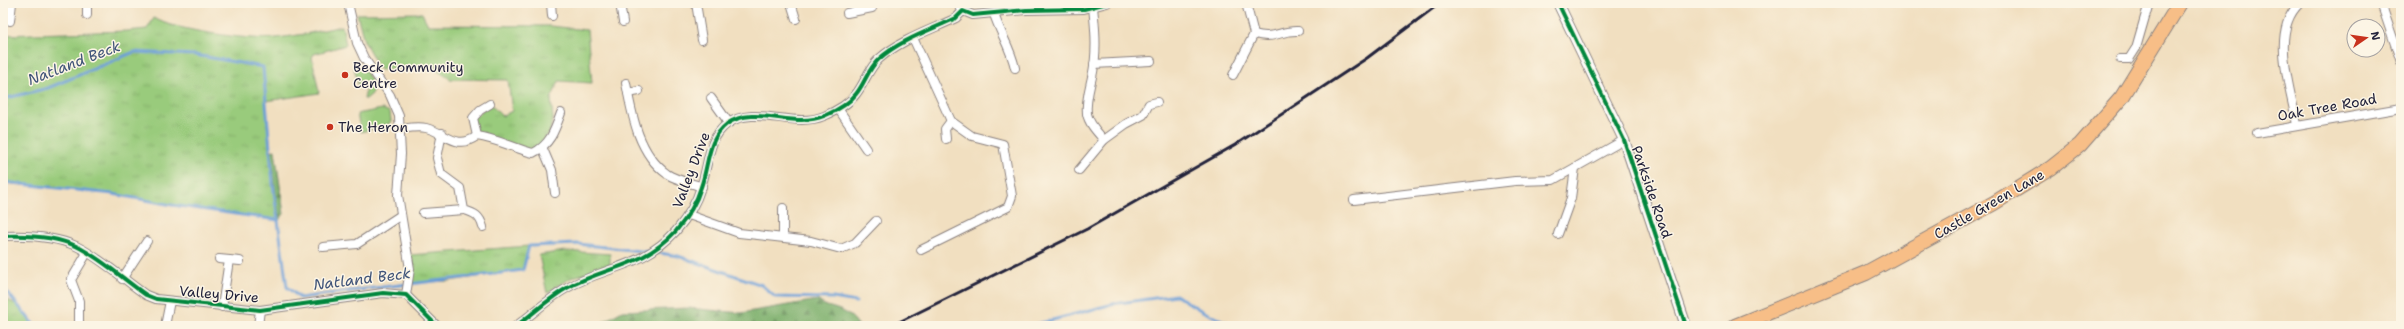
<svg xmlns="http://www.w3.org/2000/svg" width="2404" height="329" viewBox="0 0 2404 329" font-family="'Shantell Sans',sans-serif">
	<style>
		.grass { fill: #99cb7b; stroke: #5e765b }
		.forest { fill: url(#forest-firs); stroke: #4e6853 }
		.park { fill: url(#park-tufts); stroke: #5e765b }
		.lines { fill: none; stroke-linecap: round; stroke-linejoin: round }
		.stream { stroke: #6c9fd7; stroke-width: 3 }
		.minor-casing { stroke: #8a807e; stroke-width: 10 }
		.tertiary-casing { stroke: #8a807e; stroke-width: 12 }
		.trunk-casing { stroke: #8a807e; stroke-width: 16 }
		.minor { stroke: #fff; stroke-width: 8 }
		.tertiary { stroke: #fff; stroke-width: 10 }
		.trunk { stroke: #f7be87; stroke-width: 14 }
		.rail { stroke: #22223b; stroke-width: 3 }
		.cycleway-casing { stroke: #fcf5e5; stroke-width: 6 }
		.cycleway { stroke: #00873e; stroke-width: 4 }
		.poi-dot { fill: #c8321e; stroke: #fcf5e5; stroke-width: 1.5 }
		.labels { text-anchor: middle; stroke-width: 3; stroke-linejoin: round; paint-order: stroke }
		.poi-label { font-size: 14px; fill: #22223b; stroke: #fcf5e5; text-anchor: start }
		.street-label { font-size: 14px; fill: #22223b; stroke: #fcf5e5 }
		.water-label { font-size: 15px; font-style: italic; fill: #405479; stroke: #fcf5e5 }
	</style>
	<defs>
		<pattern id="forest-firs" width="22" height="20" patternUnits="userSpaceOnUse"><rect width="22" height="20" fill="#7aaf6b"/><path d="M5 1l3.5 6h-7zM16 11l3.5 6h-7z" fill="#648e59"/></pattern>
		<pattern id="park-tufts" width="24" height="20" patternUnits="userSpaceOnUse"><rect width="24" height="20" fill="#99cb7b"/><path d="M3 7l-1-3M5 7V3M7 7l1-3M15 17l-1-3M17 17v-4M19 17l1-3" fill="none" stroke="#84ae6b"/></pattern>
	</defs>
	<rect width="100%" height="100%" fill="#fcf5e5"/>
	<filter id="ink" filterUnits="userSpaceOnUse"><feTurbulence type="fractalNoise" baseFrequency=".025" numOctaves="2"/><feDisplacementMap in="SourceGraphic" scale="8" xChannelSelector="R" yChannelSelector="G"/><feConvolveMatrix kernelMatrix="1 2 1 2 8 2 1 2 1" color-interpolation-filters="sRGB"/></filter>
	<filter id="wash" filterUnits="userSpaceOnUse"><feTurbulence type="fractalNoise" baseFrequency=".012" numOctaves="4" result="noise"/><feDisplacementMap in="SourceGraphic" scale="16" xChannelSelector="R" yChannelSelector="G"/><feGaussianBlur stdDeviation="0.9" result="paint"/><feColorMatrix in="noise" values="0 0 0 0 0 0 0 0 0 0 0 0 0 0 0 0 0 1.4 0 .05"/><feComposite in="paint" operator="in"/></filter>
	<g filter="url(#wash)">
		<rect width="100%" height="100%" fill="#f1dfc0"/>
		<!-- grass -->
		<g class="grass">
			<path d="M361 65 374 84 372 94 366 99H364L366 90 359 88 354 67Z"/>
			<path d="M382 109 390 112 391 121 389 124 361 132 357 114Z"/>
		</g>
		<!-- forest -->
		<g class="forest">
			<path d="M275 150 284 214 279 220 239 214 246 154Z"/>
			<path d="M818 300C827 311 845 304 859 326H596L622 311 688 308 741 313Z"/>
		</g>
		<!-- park -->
		<g class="park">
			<path d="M422 13 428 25 550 26 587 30 592 83 559 81 551 99 553 119 549 134 533 153 477 136 473 118 490 104 502 116 512 111 508 80 450 79 431 66 380 70 364 41 357 14Z"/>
			<path d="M154 18C173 30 252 41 276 38 298 36 320 31 342 26L346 45 314 54 312 57 319 93 266 101 278 220 172 205 113 194 3 183V35L127 31 147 29Z"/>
			<path d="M529 246 523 270 450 281 408 283 409 255Z"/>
			<path d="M565 251 610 254V264L571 278 547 293 539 255Z"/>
			<path d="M3 298 18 305 35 326H3Z"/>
		</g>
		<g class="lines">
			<!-- stream -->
			<g class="stream">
				<path d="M3 99 48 88 134 52 195 55 263 67 273 184 287 287 300 298C374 286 449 281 523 270L529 246 578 244 649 252"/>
				<path d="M3 182 113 194 172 205 278 220"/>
				<path d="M654 252 678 256 762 285 775 297 833 298 856 302"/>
				<path d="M3 287 35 326"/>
				<path d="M1030 326 1113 304 1176 295 1202 311 1235 326"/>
			</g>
		</g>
	</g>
	<g filter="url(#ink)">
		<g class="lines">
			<defs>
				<g id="minor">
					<path d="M87 3V15"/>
					<path d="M348 3 357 43 364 58 390 95 399 116 401 154 398 195 410 269 406 295"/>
					<path d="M551 3 552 16"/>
					<path d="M620 3 623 22"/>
					<path d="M696 3 702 40"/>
					<path d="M791 3 796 19"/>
					<path d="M957 3 963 11"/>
					<path d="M2381 3 2401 62"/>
					<path d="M1093 7C1095 26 1097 46 1094 66 1092 82 1085 98 1087 114 1089 124 1098 133 1104 140"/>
					<path d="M847 13 872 8"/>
					<path d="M994 14C1000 33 1011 49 1015 68"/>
					<path d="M10 21 12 3"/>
					<path d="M1254 34C1275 40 1280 30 1298 31"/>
					<path d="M913 38 951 121 972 136 1003 144 1012 196 1008 207 921 250"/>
					<path d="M2120 59H2129L2136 48 2149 3"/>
					<path d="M1094 64 1151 61"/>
					<path d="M1233 75 1254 34 1246 3"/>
					<path d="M626 83C632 115 638 153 667 174 676 180 691 183 702 187"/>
					<path d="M628 93 639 91"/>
					<path d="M711 98 729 123"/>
					<path d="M839 110 866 149"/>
					<path d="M2297 125C2291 89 2269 31 2300 3"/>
					<path d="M401 129C408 128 418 126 426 128 447 133 456 151 477 136 497 139 514 148 533 153 550 145 555 130 561 113"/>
					<path d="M442 133 437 158 441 174 460 188 464 210C475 213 480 216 483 227"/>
					<path d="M2257 133 2401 108"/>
					<path d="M477 136 473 118 480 110 490 104"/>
					<path d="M946 139 945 129 951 121"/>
					<path d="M543 149 552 170 555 193"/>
					<path d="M1079 170 1104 140 1126 124 1143 115 1149 104 1157 102"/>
					<path d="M1354 200 1515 181 1553 180 1624 140"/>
					<path d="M423 213 464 210"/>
					<path d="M689 215 739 233 811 241 841 249 855 243 876 221"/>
					<path d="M1558 234 1571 198 1575 168"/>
					<path d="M3 236C26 235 54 236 76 246 101 258 123 279 146 295L156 299 260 310 383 293 406 295 437 326"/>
					<path d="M783 237V208"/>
					<path d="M323 247 357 244 401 215"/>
					<path d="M219 259 240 261"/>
					<path d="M122 279 147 241"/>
					<path d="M222 307 229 260"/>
					<path d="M79 326V301L71 280 87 253"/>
					<path d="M165 326 170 301"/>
					<path d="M258 326 260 310"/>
					<path d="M516 326C533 314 549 298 567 288 606 266 642 268 676 231 687 218 696 204 701 187 709 165 707 139 727 124 755 104 793 129 824 116 836 111 848 105 856 94 865 83 868 69 879 59 900 40 931 30 956 18L963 11 973 15 1026 10 1084 9 1107 3"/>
				</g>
				<path id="tertiary" d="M1558 3 1624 140 1686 326"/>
				<path id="trunk" d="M1735 326 1866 273 1994 203 2051 168 2080 145 2122 97 2180 3"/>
			</defs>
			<!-- minor casing -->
			<use href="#minor" class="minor-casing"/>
			<!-- tertiary casing -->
			<use href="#tertiary" class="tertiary-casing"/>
			<!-- trunk casing -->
			<use href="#trunk" class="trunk-casing"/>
			<!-- minor -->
			<use href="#minor" class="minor"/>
			<!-- tertiary -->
			<use href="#tertiary" class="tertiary"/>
			<!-- trunk -->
			<use href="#trunk" class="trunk"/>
			<!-- rail -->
			<path class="rail" d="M891 326 1087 229 1235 145 1367 58 1440 3"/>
			<defs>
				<g id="cycleway">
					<path d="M1558 3 1624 140 1686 326"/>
					<path d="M3 236C26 235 54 236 76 246 101 258 123 279 146 295L156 299 260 310 383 293 406 295 437 326"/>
					<path d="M516 326C533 314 549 298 567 288 606 266 642 268 676 231 687 218 696 204 701 187 709 165 707 139 727 124 755 104 793 129 824 116 836 111 848 105 856 94 865 83 868 69 879 59 900 40 931 30 956 18L963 11 973 15 1026 10 1084 9 1107 3"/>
				</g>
			</defs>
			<!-- cycleway casing -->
			<use href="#cycleway" class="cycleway-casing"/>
			<!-- cycleway -->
			<use href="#cycleway" class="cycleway"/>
		</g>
	</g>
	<!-- markers -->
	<g class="poi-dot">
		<circle cx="345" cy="75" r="4"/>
		<circle cx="330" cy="127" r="4"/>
	</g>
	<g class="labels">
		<!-- poi labels -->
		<g class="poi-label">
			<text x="353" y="72">Beck Community<tspan x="353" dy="16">Centre</tspan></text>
			<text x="338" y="132">The Heron</text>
		</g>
		<!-- street labels -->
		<g class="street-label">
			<text transform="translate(2327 107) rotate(-10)" y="5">Oak Tree Road</text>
			<text transform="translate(691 170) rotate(-69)" y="5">Valley Drive</text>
			<text transform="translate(1652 192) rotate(71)" y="5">Parkside Road</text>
			<text transform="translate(1989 204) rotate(-30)" y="5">Castle Green Lane</text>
			<text transform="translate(219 294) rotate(5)" y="5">Valley Drive</text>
		</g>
		<!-- water labels -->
		<g class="water-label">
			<text transform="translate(74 63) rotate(-21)" y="5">Natland Beck</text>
			<text transform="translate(362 279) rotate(-7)" y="5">Natland Beck</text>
		</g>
	</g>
	<!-- margin -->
	<rect width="2404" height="329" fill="none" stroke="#fcf5e5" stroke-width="16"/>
	<!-- north arrow -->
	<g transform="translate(2366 38) rotate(77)"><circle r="19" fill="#fcf5e5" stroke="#a5a1a1"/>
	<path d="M0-3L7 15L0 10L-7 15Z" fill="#c8321e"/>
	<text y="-6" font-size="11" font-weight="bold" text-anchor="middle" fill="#22223b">N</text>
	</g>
</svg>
